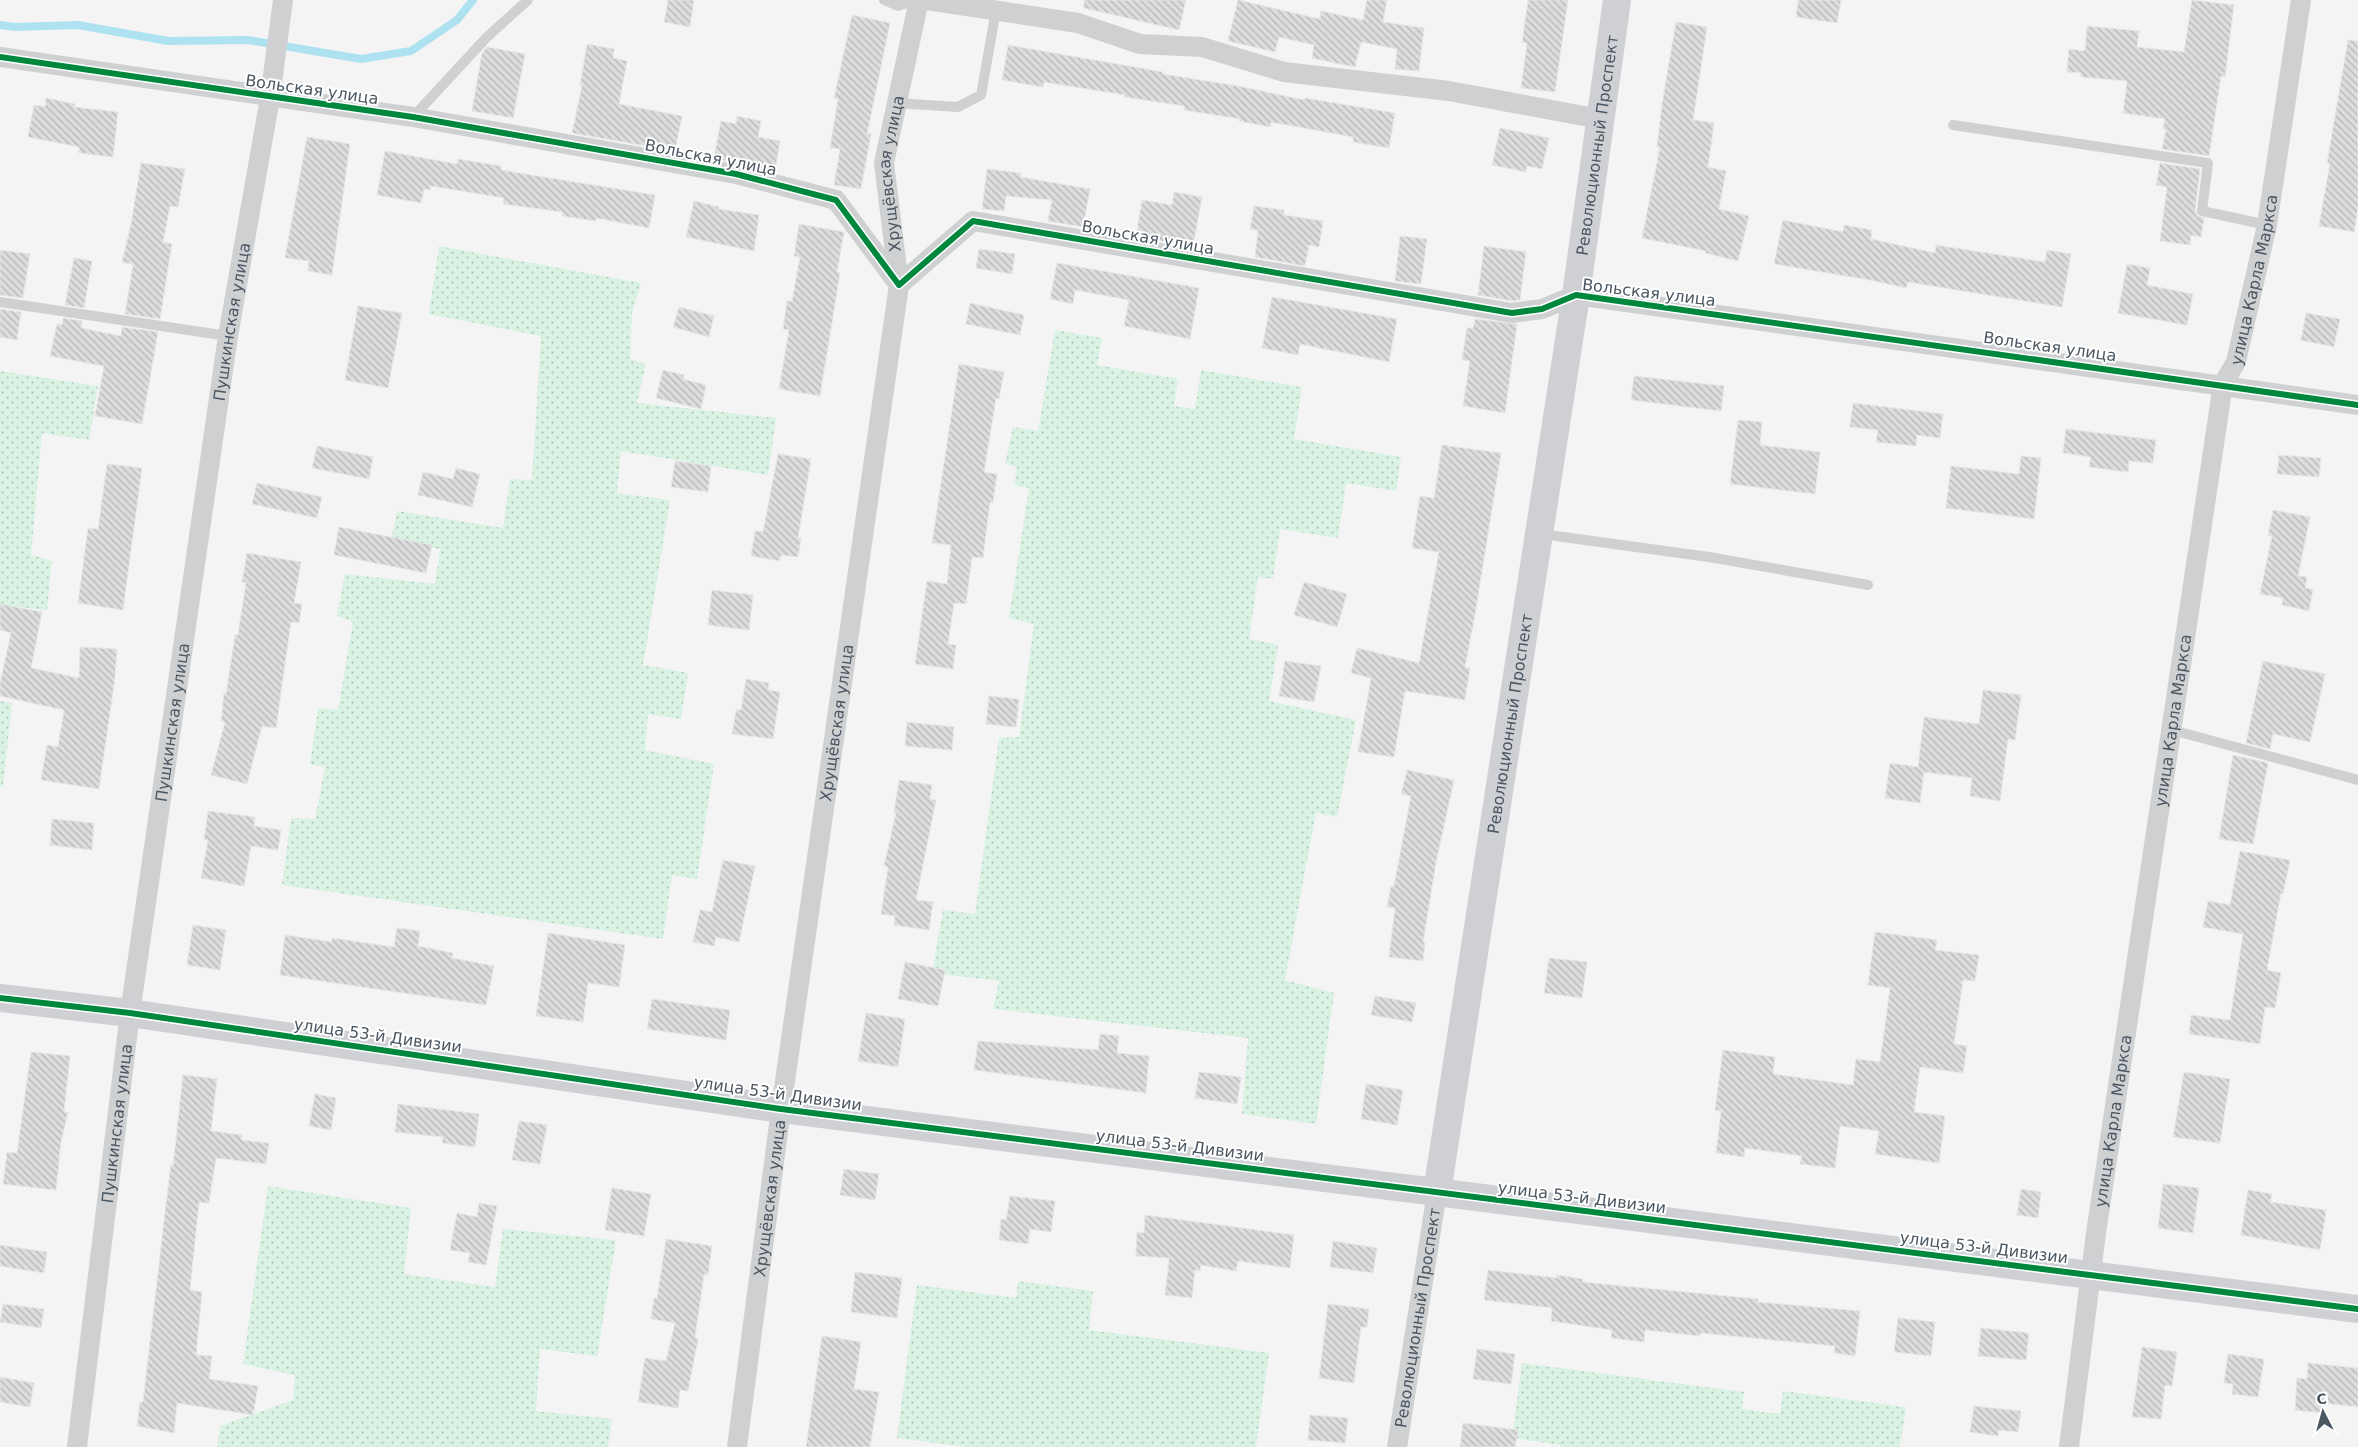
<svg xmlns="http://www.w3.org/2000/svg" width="2358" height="1447" viewBox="0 0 2358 1447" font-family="'DejaVu Sans',sans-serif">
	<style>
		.garden { fill: url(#garden-dots) }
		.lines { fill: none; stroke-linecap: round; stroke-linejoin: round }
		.stream { stroke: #aee2f0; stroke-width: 8 }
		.building { fill: url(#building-back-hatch); stroke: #e5e6e7 }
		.lane { stroke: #ced0d2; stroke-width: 10 }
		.street { stroke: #ced0d2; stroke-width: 20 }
		.secondary { stroke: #ced0d4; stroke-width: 28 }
		.cycleway-casing { stroke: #fff; stroke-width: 9 }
		.cycleway { stroke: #00873e; stroke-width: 6 }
		.labels { text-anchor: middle; stroke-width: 4; stroke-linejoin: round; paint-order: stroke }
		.street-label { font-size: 16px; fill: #4a5661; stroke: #fff }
	</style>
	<defs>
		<pattern id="garden-dots" width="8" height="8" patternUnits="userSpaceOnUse" patternTransform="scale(1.25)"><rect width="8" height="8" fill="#d9f2e3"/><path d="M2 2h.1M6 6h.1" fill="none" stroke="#b2c7bb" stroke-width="1.8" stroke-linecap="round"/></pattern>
		<pattern id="building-back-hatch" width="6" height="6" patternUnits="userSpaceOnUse" patternTransform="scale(1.25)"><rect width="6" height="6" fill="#ddddde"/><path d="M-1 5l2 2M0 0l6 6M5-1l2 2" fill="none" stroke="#b5b6b7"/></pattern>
	</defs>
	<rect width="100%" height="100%" fill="#f4f4f4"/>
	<!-- garden -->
	<g class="garden">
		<path d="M439 246 641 283 632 313 630 359 646 364 637 403 776 418 768 475 621 451 617 493 670 500 643 665 688 673 681 719 648 714 645 750 714 764 697 879 672 875 663 939 282 885 291 818 315 819 325 767 310 764 318 708 338 710 353 622 337 616 345 574 435 584 440 549 391 541 397 511 503 528 510 479 532 480 541 336 429 314Z"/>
		<path d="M1055 330 1102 338 1097 365 1178 379 1174 406 1195 409 1201 370 1302 387 1294 439 1401 457 1396 491 1346 483 1338 538 1280 529 1273 579 1258 577 1249 639 1278 645 1269 701 1356 720 1337 817 1316 812 1285 980 1334 993 1316 1124 1242 1114 1248 1038 993 1009 999 981 932 973 943 910 975 914 999 738 1019 737 1034 624 1009 618 1029 488 1014 485 1017 467 1005 464 1013 427 1038 431Z"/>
		<path d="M0 371 98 386 89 440 42 433 31 555 52 561 47 610 0 605Z"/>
		<path d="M0 701 12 703 3 787 0 786Z"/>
		<path d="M268 1186 411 1208 404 1274 495 1287 503 1229 616 1240 597 1356 540 1349 536 1411 612 1419 608 1447H217L220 1426 293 1400 295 1375 243 1364Z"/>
		<path d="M1018 1281 1093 1291 1089 1330 1269 1353 1256 1447H967L897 1438 917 1285 1016 1298Z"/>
		<path d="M1522 1363 1744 1392 1742 1409 1780 1414 1783 1391 1906 1407 1900 1447H1561L1560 1445 1512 1438Z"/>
	</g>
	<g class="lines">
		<!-- stream -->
		<path class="stream" d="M0 25 16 27 78 25 168 41 248 40 361 59 411 51 457 20 473 0"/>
	</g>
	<!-- building -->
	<g class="building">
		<path d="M668 0H694L690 27 664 22Z"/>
		<path d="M1084 0H1186L1179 30 1084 8Z"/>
		<path d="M1238 0 1320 19 1321 11 1363 20 1367 0H1387L1383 22 1424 28 1419 71 1395 69 1397 49 1361 42 1355 67 1312 58 1314 45 1279 37 1275 52 1228 41Z"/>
		<path d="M1528 0H1568L1555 92 1521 88 1527 43 1522 42Z"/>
		<path d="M1798 0H1841L1837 23 1796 17Z"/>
		<path d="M2192 0 2234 5 2225 77 2221 76 2209 156 2162 149 2166 130 2163 129 2165 119 2123 113 2127 81 2081 77V73L2067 72 2069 49 2085 51 2087 26 2139 31 2137 47 2184 52Z"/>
		<path d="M852 15 890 23 867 134H871L861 189 834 185 840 149 830 148 838 99 834 98Z"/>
		<path d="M1676 22 1707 27 1693 120 1714 123 1708 167 1726 171 1719 209 1749 216 1738 261 1705 253 1706 251 1642 238 1660 147H1657L1662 104Z"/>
		<path d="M2348 40 2358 41V208L2354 232 2319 226 2330 163H2327Z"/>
		<path d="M587 44 614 49 613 58 627 61 619 104 682 116 675 151 572 133 582 86 580 85Z"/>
		<path d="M1008 45 1163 72 1162 74 1238 86 1304 100 1305 98 1395 113 1389 148 1353 142V137L1271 122 1270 127 1239 121 1240 119 1184 110 1185 106 1124 97 1125 95 1044 82 1043 87 1002 80Z"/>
		<path d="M487 47 525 54 513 118 472 111 482 53Z"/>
		<path d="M46 98 75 104 74 107 118 112 113 157 79 153V147L28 137 34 105 45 107Z"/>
		<path d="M737 116 761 121 758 137 780 141 775 172 714 158 721 121 736 124Z"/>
		<path d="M1500 128 1549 138 1542 169 1527 166 1526 172 1492 165Z"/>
		<path d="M307 137 350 144 332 275 308 271 309 261 285 258Z"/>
		<path d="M385 151 457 164 458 159 501 166V170L655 195 649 228 596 218V221L562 216 563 212 503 204 504 198 431 186 430 190 424 189 421 203 377 195Z"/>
		<path d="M141 163 185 169 178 207 170 206 163 242 172 244 160 319 125 314 133 264 122 262 131 224Z"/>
		<path d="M2160 163 2200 169 2195 211 2197 216 2204 218 2201 237 2191 235 2190 245 2160 241 2167 187 2156 185Z"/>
		<path d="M987 169 1021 173 1020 177 1090 189 1083 227 1048 221 1052 200 1006 196 1004 211 982 209Z"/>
		<path d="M1174 192 1202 197 1193 246 1136 237 1142 200 1172 205Z"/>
		<path d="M694 201 719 207 718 209 759 215 754 251 686 237Z"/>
		<path d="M1254 206 1284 210V215L1323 221 1319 247 1309 245 1305 266 1255 257 1258 230 1250 229Z"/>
		<path d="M1783 220 1843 232 1844 225 1872 230 1871 239 1935 253 1936 245 2045 262 2047 250 2071 254 2062 307 1908 282 1906 288 1870 280 1774 264Z"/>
		<path d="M799 224 844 232 837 272 840 273 820 396 779 389 789 330 783 329 787 301H792L800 257 794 256Z"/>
		<path d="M1400 236 1427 239 1421 284 1395 281Z"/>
		<path d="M1484 246 1526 252 1520 300 1512 301 1478 295Z"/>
		<path d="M979 249 1015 254 1012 274 976 268Z"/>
		<path d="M0 250 30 254 23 298 0 295Z"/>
		<path d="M74 258 92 261 84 308 65 305Z"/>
		<path d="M1057 263 1199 288 1190 339 1124 326 1129 300 1075 290 1073 304 1050 299Z"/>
		<path d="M2127 264 2150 268 2147 285 2193 294 2187 325 2118 313Z"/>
		<path d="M1272 297 1397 319 1389 362 1300 344 1298 355 1262 348Z"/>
		<path d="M970 303 1024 315 1020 335 966 324Z"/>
		<path d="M358 306 402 313 388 388 345 380Z"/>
		<path d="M679 307 714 316 709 337 673 327Z"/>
		<path d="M0 309 21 312 17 340 0 337Z"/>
		<path d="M2306 313 2340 319 2334 347 2301 340Z"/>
		<path d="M63 318 82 321 81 328 121 336 122 327 158 332 142 424 95 416 104 366 50 356 57 324 62 325Z"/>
		<path d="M1475 319 1517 324 1505 413 1463 406 1470 361 1462 360 1467 328H1473Z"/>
		<path d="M959 364 1004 372 999 399 996 398 984 472 997 474 993 503 990 502 983 558 972 557 966 604 954 603 948 644 956 645 953 669 915 664 927 581 947 584 951 545 932 543Z"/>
		<path d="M663 370 684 375 683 379 706 385 701 409 656 398Z"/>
		<path d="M1634 376 1724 386 1721 411 1631 400Z"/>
		<path d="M1853 403 1943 414 1940 438 1917 435 1916 446 1876 442 1878 430 1850 427Z"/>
		<path d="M1738 420 1762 422 1760 445 1820 452 1815 494 1730 484Z"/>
		<path d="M2066 429 2156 440 2153 463 2129 461 2128 472 2089 467 2091 457 2063 453Z"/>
		<path d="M1442 445 1501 453 1475 615 1465 667 1470 668 1465 700 1405 691 1394 757 1358 752 1371 678 1351 673 1357 648 1419 663 1439 552 1412 548 1420 496 1434 498Z"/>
		<path d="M317 446 373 457 369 479 312 468Z"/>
		<path d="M778 454 811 459 798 538H801L798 557 781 555 780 561 751 556 755 531 763 532Z"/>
		<path d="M2279 455 2321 458 2319 477 2277 474Z"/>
		<path d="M2021 456 2041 458 2034 519 1946 508 1951 466 2019 474Z"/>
		<path d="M675 461 711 466 708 492 671 487Z"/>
		<path d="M107 464 142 468 123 610 78 603 88 528 98 529Z"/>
		<path d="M456 468 480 474 472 507 418 495 423 472 453 479Z"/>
		<path d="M257 483 322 497 317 518 252 504Z"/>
		<path d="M2273 510 2310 517 2298 576 2307 577 2305 588 2313 589 2309 611 2282 605 2283 598 2260 594 2272 536 2268 535Z"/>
		<path d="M339 527 432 545 426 573 334 555Z"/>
		<path d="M247 553 301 562 294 603 302 604 299 623 291 622 276 728 262 726 247 784 211 775 225 722 221 721 224 693 226 694 235 635H238L246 583 242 582Z"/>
		<path d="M1304 582 1347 594 1337 627 1294 615Z"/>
		<path d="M712 590 753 595 749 630 708 625Z"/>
		<path d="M0 604 42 612 31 668 79 678 80 647 117 649 115 677 99 789 41 780 47 745 58 747 64 710 0 696V683L11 633 0 630Z"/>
		<path d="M1285 661 1321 666 1314 702 1279 696Z"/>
		<path d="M2263 661 2325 674 2310 742 2273 734 2270 749 2246 743Z"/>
		<path d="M746 679 769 683 768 690 780 692 773 739 732 734 736 710H741Z"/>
		<path d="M1983 690 2021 695 2015 740 2008 739 2000 801 1970 796 1972 778 1924 772 1920 803 1885 798 1890 763 1918 767 1924 717 1979 724Z"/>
		<path d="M989 696 1019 699 1016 727 986 724Z"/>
		<path d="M907 722 954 727 952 750 905 746Z"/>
		<path d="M2233 755 2268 763 2253 844 2219 839Z"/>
		<path d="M1407 770 1454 780 1436 862 1423 942 1425 943 1423 961 1389 957 1395 908 1387 907 1391 886H1394L1411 796 1401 794Z"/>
		<path d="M899 780 932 785 930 799 936 800 916 900 933 902 929 930 894 925 895 916 881 914 888 867 884 866 896 813 894 812Z"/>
		<path d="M208 811 255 817 254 826 281 830 278 850 251 846 244 886 201 878 208 840H204Z"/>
		<path d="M52 819 94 823 92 850 50 845Z"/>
		<path d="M2240 851 2290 860 2283 894 2281 893 2267 970 2281 973 2275 1008 2265 1007 2260 1044 2189 1034 2191 1015 2230 1020 2243 934 2203 927 2208 901 2230 905Z"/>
		<path d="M723 860 755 866 739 942 716 937 714 946 693 942 700 910 712 912Z"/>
		<path d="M193 925 226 930 220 970 187 965Z"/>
		<path d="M397 928 420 931 418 946 453 953 452 958 494 966 486 1005 280 975 285 935 332 942V938L394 947Z"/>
		<path d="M1875 932 1937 940 1935 950 1979 955 1975 981 1963 980 1954 1044 1967 1046 1963 1073 1920 1067 1914 1112 1945 1116 1939 1163 1875 1154 1879 1131 1840 1126 1835 1168 1800 1164 1802 1156 1745 1148 1744 1157 1716 1153 1721 1111 1715 1110 1723 1050 1775 1057 1773 1074 1853 1085 1856 1059 1880 1062 1890 988 1868 985Z"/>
		<path d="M548 933 625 945 619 987 588 983 583 1022 536 1016Z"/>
		<path d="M1549 958 1587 962 1582 998 1544 993Z"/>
		<path d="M905 962 945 970 938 1006 898 999Z"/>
		<path d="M1375 996 1416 1003 1412 1022 1371 1015Z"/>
		<path d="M652 999 730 1010 726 1040 647 1029Z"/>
		<path d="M866 1013 905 1019 898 1067 858 1061Z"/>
		<path d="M1100 1034 1119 1036 1117 1053 1149 1056 1146 1093 974 1070 978 1041 1098 1050Z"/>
		<path d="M31 1052 70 1056 64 1112H68L61 1142 56 1190 3 1184 7 1152 17 1153Z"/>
		<path d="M1199 1072 1241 1077 1237 1104 1195 1098Z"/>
		<path d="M2184 1072 2230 1079 2220 1143 2173 1137Z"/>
		<path d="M183 1075 217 1079 211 1131 242 1135 241 1140 269 1143 266 1164 216 1158 209 1203 199 1202 190 1290 202 1292 196 1355 212 1356 209 1379 258 1386 253 1415 177 1403 174 1433 137 1426 140 1402H143L166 1204 171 1165 173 1166Z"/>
		<path d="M1366 1084 1403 1090 1397 1125 1361 1119Z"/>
		<path d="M315 1094 336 1098 331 1130 309 1126Z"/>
		<path d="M398 1104 479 1114 475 1147 442 1143 443 1137 395 1132Z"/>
		<path d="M519 1121 547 1125 540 1164 512 1160Z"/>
		<path d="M844 1169 879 1174 875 1200 840 1195Z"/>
		<path d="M2163 1184 2199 1188 2193 1233 2158 1228Z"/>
		<path d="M612 1188 651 1194 644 1236 605 1230Z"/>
		<path d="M2021 1189 2041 1192 2038 1218 2017 1215Z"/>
		<path d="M2248 1190 2272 1194 2270 1202 2326 1210 2320 1250 2241 1235Z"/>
		<path d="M1010 1196 1055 1201 1051 1232 1030 1229 1028 1244 999 1240 1001 1219 1006 1220Z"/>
		<path d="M479 1203 497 1206 486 1265 468 1262 470 1253 450 1250 457 1213 477 1217Z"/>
		<path d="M1145 1215 1294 1235 1290 1268 1238 1261 1236 1271 1201 1265 1200 1271 1195 1270 1192 1298 1165 1295 1169 1258 1136 1256 1137 1232 1144 1233Z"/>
		<path d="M666 1239 712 1246 708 1275 704 1274 695 1338 698 1339 688 1391 680 1390 678 1408 638 1402 645 1358 666 1361 675 1323 651 1319 654 1298H657Z"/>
		<path d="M1333 1241 1377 1248 1373 1273 1330 1267Z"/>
		<path d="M0 1245 47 1252 44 1273 0 1266Z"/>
		<path d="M1488 1270 1557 1278V1275L1583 1279 1582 1282 1758 1299V1302L1860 1311 1855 1356 1834 1353 1835 1346 1701 1333 1700 1336 1645 1330 1644 1342 1611 1338 1612 1330 1551 1321 1552 1308 1484 1300Z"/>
		<path d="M855 1272 902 1278 897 1318 851 1312Z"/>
		<path d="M3 1304 44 1309 41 1328 0 1322Z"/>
		<path d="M1328 1304 1369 1309 1367 1327H1361L1354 1383 1319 1378Z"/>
		<path d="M1898 1318 1935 1322 1931 1356 1894 1352Z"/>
		<path d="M1981 1328 2029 1333 2026 1360 1978 1356Z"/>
		<path d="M822 1336 861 1342 854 1389 879 1392 870 1447H806Z"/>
		<path d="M2142 1347 2177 1352 2172 1386 2165 1385 2161 1419 2132 1417Z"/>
		<path d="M1477 1349 1515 1354 1511 1384 1473 1379Z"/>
		<path d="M2228 1354 2264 1359 2258 1397 2232 1394 2233 1384 2224 1383Z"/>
		<path d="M2308 1363 2358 1368V1407L2324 1403 2323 1413 2295 1410 2297 1378 2307 1379Z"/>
		<path d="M0 1377 34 1383 30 1407 0 1402Z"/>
		<path d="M1974 1406 2021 1411 2018 1432 1999 1430 1998 1436 1970 1432Z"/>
		<path d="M1310 1415 1348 1418 1345 1443 1308 1440Z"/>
		<path d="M1463 1423 1518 1430 1515 1447H1460Z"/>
	</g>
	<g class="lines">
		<!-- lane -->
		<g class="lane">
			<path d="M884 0 898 6 916 0"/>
			<path d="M897 103 958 107 981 95 996 10"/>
			<path d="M413 117 487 37 528 0"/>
			<path d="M1953 125 2208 163 2202 211 2267 225"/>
			<path d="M0 302 228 336"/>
			<path d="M1541 534 1709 557 1868 585"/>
			<path d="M2172 730 2358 780"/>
		</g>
		<!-- street -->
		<g class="street">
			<path d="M927 0 1078 23 1140 44 1202 47 1284 72 1449 91 1600 119"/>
			<path d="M0 57 413 117 736 174 836 200 899 285 973 221 1512 313 1542 309 1576 295 2358 405"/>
			<path id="s1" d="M77 1447 130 1013 228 336 270 98 283 0"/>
			<path id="s2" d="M737 1447 781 1109 899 285 884 163 919 0"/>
			<path id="s3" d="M1397 1447 1437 1192"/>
			<path id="s4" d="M2069 1447 2096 1233 2223 384 2236 362 2267 225 2301 0"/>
		</g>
		<!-- secondary -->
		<g class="secondary">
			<path d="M0 998 130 1013 781 1109 2358 1309"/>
			<path id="s5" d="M1437 1192 1576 295 1617 0"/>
		</g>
		<defs>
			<g id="cycleway">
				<path d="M0 57 413 117 736 174 836 200 899 285 973 221 1512 313 1542 309 1576 295 2358 405"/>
				<path d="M0 998 130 1013 781 1109 2358 1309"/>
			</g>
		</defs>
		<!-- cycleway casing -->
		<use href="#cycleway" class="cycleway-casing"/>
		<!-- cycleway -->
		<use href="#cycleway" class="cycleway"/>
	</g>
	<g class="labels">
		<!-- street labels -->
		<g class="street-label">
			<text transform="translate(312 89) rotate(8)" y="6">Вольская улица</text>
			<text dy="6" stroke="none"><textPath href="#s5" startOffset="1059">Революционный Проспект</textPath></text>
			<text transform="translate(711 157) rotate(11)" y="6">Вольская улица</text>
			<text dy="6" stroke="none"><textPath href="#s2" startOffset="1286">Хрущёвская улица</textPath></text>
			<text transform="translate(1148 237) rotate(10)" y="6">Вольская улица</text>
			<text dy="6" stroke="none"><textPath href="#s4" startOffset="1184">улица Карла Маркса</textPath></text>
			<text transform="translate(1649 292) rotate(7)" y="6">Вольская улица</text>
			<text dy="6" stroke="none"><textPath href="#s1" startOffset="1136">Пушкинская улица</textPath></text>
			<text transform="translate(2050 346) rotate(8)" y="6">Вольская улица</text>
			<text dy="6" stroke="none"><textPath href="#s4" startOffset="734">улица Карла Маркса</textPath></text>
			<text dy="6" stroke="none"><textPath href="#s1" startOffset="731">Пушкинская улица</textPath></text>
			<text dy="6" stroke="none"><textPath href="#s2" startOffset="731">Хрущёвская улица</textPath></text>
			<text dy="6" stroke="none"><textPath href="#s5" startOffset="474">Революционный Проспект</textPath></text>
			<text transform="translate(378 1035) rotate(8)" y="6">улица 53-й Дивизии</text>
			<text transform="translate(778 1093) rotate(8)" y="6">улица 53-й Дивизии</text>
			<text dy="6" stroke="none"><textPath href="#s4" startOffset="329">улица Карла Маркса</textPath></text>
			<text dy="6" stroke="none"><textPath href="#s1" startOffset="326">Пушкинская улица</textPath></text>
			<text transform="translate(1180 1145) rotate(7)" y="6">улица 53-й Дивизии</text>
			<text transform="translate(1582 1197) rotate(7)" y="6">улица 53-й Дивизии</text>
			<text dy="6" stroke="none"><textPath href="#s2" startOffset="251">Хрущёвская улица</textPath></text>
			<text transform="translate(1984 1247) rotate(7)" y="6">улица 53-й Дивизии</text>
			<text dy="6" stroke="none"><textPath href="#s3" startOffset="131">Революционный Проспект</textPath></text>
		</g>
	</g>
	<!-- north arrow -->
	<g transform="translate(2323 1412) rotate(354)" stroke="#ffffff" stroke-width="4" paint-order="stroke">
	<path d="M0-4L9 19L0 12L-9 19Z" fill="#4a5661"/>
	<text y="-8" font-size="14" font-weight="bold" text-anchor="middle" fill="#4a5661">С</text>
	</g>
</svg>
